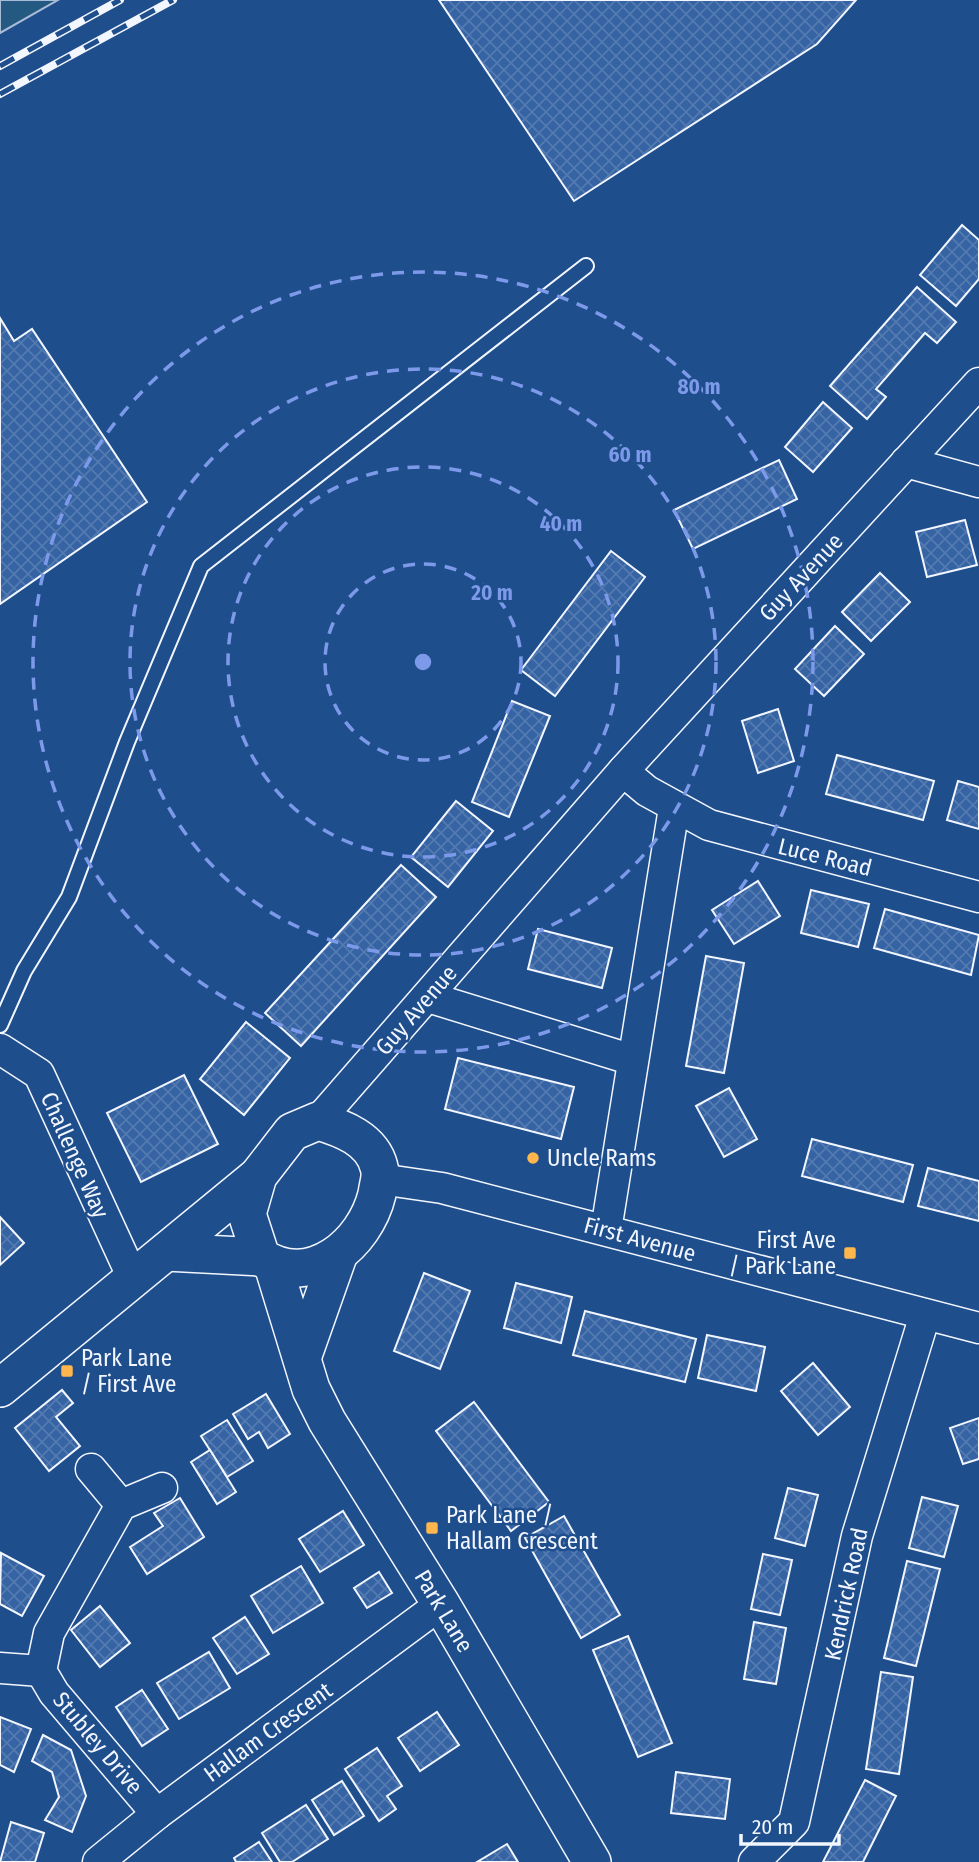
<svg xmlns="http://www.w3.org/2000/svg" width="979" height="1862" viewBox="0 0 979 1862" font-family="'Fira Sans Condensed',sans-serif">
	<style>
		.park { fill: #245a82; stroke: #a8bbd7; stroke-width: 2 }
		.building { fill: url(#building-cross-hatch); stroke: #f2f6ff; stroke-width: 2 }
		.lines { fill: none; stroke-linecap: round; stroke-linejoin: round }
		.service-casing { stroke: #f2f6ff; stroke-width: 18 }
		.minor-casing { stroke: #f2f6ff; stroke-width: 33 }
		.tertiary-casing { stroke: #f2f6ff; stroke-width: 40 }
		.service { stroke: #1f4e8c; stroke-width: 14 }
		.minor { stroke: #1f4e8c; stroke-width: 30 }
		.tertiary { stroke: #1f4e8c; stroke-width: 37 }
		.rail-casing { stroke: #f2f6ff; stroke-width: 8 }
		.rail { stroke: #1f4e8c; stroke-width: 5; stroke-dasharray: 16; stroke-linecap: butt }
		.ring { fill: none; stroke: #7d9aea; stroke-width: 3.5; stroke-dasharray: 12 9 }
		.poi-dot { fill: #ffb74d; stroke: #1f4e8c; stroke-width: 2.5 }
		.labels { text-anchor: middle; stroke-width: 5; stroke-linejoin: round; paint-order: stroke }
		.street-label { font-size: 23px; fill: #f2f6ff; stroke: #1f4e8c }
		.poi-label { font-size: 23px; fill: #f2f6ff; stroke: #1f4e8c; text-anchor: start }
		.centre { fill: #7d9aea; stroke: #1f4e8c; stroke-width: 3.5 }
		.ring-label { font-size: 21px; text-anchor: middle; font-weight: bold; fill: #7d9aea; stroke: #1f4e8c; stroke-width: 5; stroke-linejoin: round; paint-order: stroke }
	</style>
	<defs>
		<pattern id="building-cross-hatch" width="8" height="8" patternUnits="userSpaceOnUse" patternTransform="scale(1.75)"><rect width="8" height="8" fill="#3563a3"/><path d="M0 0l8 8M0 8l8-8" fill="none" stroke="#537ab1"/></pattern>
	</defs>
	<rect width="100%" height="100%" fill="#1f4e8c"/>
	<!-- park -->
	<path class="park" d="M0 0H58L0 33Z"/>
	<!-- building -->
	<g class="building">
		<path d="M439 0H856L817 44 574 201Z"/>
		<path d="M962 225 979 240V279L956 306 920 275Z"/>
		<path d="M917 287 956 322 937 343 925 333 876 389 886 397 867 419 830 386Z"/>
		<path d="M0 318 14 341 32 329 147 502 0 604Z"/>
		<path d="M823 402 852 428 813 472 785 447Z"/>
		<path d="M779 460 797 499 693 549 674 510Z"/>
		<path d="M965 520 977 565 927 577 916 532Z"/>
		<path d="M611 551 645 577 555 696 521 670Z"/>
		<path d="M880 573 910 602 871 641 842 612Z"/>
		<path d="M835 626 864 654 824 696 795 669Z"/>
		<path d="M512 701 550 716 509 817 472 802Z"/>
		<path d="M778 709 794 761 758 773 742 721Z"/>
		<path d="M837 755 934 781 923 820 826 794Z"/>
		<path d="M958 781 979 787V829L947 820Z"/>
		<path d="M456 801 493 831 448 887 411 857Z"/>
		<path d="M401 865 436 897 301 1046 265 1013Z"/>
		<path d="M758 881 780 916 734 944 712 910Z"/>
		<path d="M811 890 869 904 858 947 801 933Z"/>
		<path d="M885 909 979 935 971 975 874 948Z"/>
		<path d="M538 929 612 948 602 988 528 969Z"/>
		<path d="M706 956 744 963 724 1073 686 1066Z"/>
		<path d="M246 1022 290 1058 244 1115 200 1079Z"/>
		<path d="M458 1058 574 1087 561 1139 445 1109Z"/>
		<path d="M184 1075 218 1144 141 1182 107 1113Z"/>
		<path d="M729 1088 757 1139 724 1157 696 1106Z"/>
		<path d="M812 1139 913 1165 903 1202 802 1176Z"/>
		<path d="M928 1168 979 1181V1221L918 1206Z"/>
		<path d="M0 1217 24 1243 0 1265Z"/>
		<path d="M424 1273 470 1291 440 1369 394 1351Z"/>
		<path d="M516 1283 572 1297 561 1343 504 1328Z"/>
		<path d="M585 1311 696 1339 685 1382 573 1355Z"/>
		<path d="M707 1335 765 1347 756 1391 698 1378Z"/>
		<path d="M813 1363 850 1407 818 1435 781 1391Z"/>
		<path d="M62 1390 73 1403 56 1417 80 1446 49 1471 15 1428Z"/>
		<path d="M266 1394 290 1434 268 1448 259 1432 248 1439 233 1414Z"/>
		<path d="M474 1402 549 1502 511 1531 436 1431Z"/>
		<path d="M979 1418V1459L963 1464 950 1428Z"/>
		<path d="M227 1420 253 1461 227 1477 201 1436Z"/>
		<path d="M210 1450 236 1492 217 1504 191 1462Z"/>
		<path d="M788 1488 818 1495 805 1546 775 1538Z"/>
		<path d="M922 1497 958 1506 944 1557 909 1548Z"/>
		<path d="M180 1498 204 1537 147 1574 130 1547 163 1526 154 1513Z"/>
		<path d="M343 1511 364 1545 320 1572 299 1539Z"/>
		<path d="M564 1516 620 1615 581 1638 525 1538Z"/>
		<path d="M1 1553 44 1576 22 1616 0 1604Z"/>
		<path d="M763 1554 792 1560 780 1615 751 1609Z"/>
		<path d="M907 1561 940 1569 916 1666 884 1658Z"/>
		<path d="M301 1566 323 1603 273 1633 251 1596Z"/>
		<path d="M379 1572 392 1593 367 1608 354 1588Z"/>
		<path d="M100 1606 130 1643 100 1667 71 1630Z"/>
		<path d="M245 1617 269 1654 237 1674 213 1638Z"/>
		<path d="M754 1622 786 1628 776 1684 744 1679Z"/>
		<path d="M628 1636 672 1743 638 1757 593 1650Z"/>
		<path d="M209 1652 230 1688 179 1719 157 1683Z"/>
		<path d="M881 1672 913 1677 899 1774 866 1769Z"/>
		<path d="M142 1690 168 1729 142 1746 116 1707Z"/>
		<path d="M437 1712 459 1745 420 1771 398 1738Z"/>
		<path d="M0 1717 31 1729 14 1772 0 1765Z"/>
		<path d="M43 1735 71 1750 86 1796 72 1832 45 1820 59 1797 52 1772 32 1761Z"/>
		<path d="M377 1748 402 1786 387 1796 396 1809 379 1821 345 1769Z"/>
		<path d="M676 1772 730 1779 725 1819 671 1813Z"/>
		<path d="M865 1780 896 1796 863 1862H823Z"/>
		<path d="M342 1781 364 1816 334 1835 312 1800Z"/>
		<path d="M306 1805 328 1839 292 1862H280L262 1833Z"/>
		<path d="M11 1822 44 1833 35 1862H0Z"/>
		<path d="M259 1842 272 1862H236L234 1858Z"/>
		<path d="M507 1844 518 1862H477Z"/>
	</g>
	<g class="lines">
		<defs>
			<path id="service" d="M0 1025 24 971 69 897 127 742 201 566 586 266"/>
			<g id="minor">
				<path d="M906 462 979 482"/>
				<path d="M623 771 647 791 709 825 979 897"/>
				<path d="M428 997 633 1060"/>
				<path d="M0 1049 39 1074 132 1276"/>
				<path d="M318 1121 623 771 979 383"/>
				<path d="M380 1179 442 1188 979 1328"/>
				<path d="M606 1230 674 808"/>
				<path d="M91 1469 121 1505"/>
				<path d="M0 1668 41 1671"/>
				<path d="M157 1814 54 1693 41 1671 49 1633 121 1505 162 1488"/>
				<path d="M98 1862 157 1814 441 1604"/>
				<path d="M754 1862 794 1822 857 1536 925 1315"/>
			</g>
			<g id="tertiary">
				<path d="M318 1121C342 1128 372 1139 379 1167 382 1176 378 1185 377 1194 365 1244 311 1290 261 1257L247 1214 258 1176 292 1132Z"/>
				<path d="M166 1252 261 1257"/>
				<path d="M273 1265 311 1389 327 1421 441 1604 592 1862"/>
				<path d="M302 1358 338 1256"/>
				<path d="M0 1388 258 1176"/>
			</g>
		</defs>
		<!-- service casing -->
		<use href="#service" class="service-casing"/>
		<!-- minor casing -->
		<use href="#minor" class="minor-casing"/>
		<!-- tertiary casing -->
		<use href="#tertiary" class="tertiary-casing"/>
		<!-- service -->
		<use href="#service" class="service"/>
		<!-- minor -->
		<use href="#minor" class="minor"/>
		<!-- tertiary -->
		<use href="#tertiary" class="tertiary"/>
		<defs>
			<g id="rail">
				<path d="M0 66 120 0"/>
				<path d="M0 94 173 0"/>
			</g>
		</defs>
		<!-- rail casing -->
		<use href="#rail" class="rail-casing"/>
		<!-- rail -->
		<use href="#rail" class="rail"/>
	</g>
	<!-- distance rings -->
	<g class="ring">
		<circle cx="423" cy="662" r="98"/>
		<circle cx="423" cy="662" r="195"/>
		<circle cx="423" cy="662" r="293"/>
		<circle cx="423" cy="662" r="390"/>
	</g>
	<!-- markers -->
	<g class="poi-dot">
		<circle cx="533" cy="1158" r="7"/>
		<rect x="843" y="1246" width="14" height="14" rx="3.5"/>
		<rect x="60" y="1364" width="14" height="14" rx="3.5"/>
		<rect x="425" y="1521" width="14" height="14" rx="3.5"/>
	</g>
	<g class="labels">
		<!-- street labels -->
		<g class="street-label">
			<text transform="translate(801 577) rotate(-47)" y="8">Guy Avenue</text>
			<text transform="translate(825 857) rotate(14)" y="8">Luce Road</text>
			<text transform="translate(416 1010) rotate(-49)" y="8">Guy Avenue</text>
			<text transform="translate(75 1155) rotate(66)" y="8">Challenge Way</text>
			<text transform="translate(640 1239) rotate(15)" y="8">First Avenue</text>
			<text transform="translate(846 1594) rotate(-78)" y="8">Kendrick Road</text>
			<text transform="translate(444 1611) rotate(59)" y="8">Park Lane</text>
			<text transform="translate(268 1732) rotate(-36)" y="8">Hallam Crescent</text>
			<text transform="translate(98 1743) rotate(50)" y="8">Stubley Drive</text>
		</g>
		<!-- poi labels -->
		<g class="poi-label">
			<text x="547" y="1166">Uncle Rams</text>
			<text x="836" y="1248" text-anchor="end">First Ave<tspan x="836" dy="26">/ Park Lane</tspan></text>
			<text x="81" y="1366">Park Lane<tspan x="81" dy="26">/ First Ave</tspan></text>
			<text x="446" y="1523">Park Lane /<tspan x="446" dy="26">Hallam Crescent</tspan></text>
		</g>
	</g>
	<circle cx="423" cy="662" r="10" class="centre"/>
	<g class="ring-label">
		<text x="699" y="394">80 m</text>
		<text x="630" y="462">60 m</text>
		<text x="561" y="531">40 m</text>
		<text x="492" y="600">20 m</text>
	</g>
	<!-- scale -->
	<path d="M741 1834v10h98v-10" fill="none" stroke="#f2f6ff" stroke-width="3.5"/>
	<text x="752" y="1834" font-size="21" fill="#f2f6ff" stroke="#1f4e8c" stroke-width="5" paint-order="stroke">20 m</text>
</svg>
